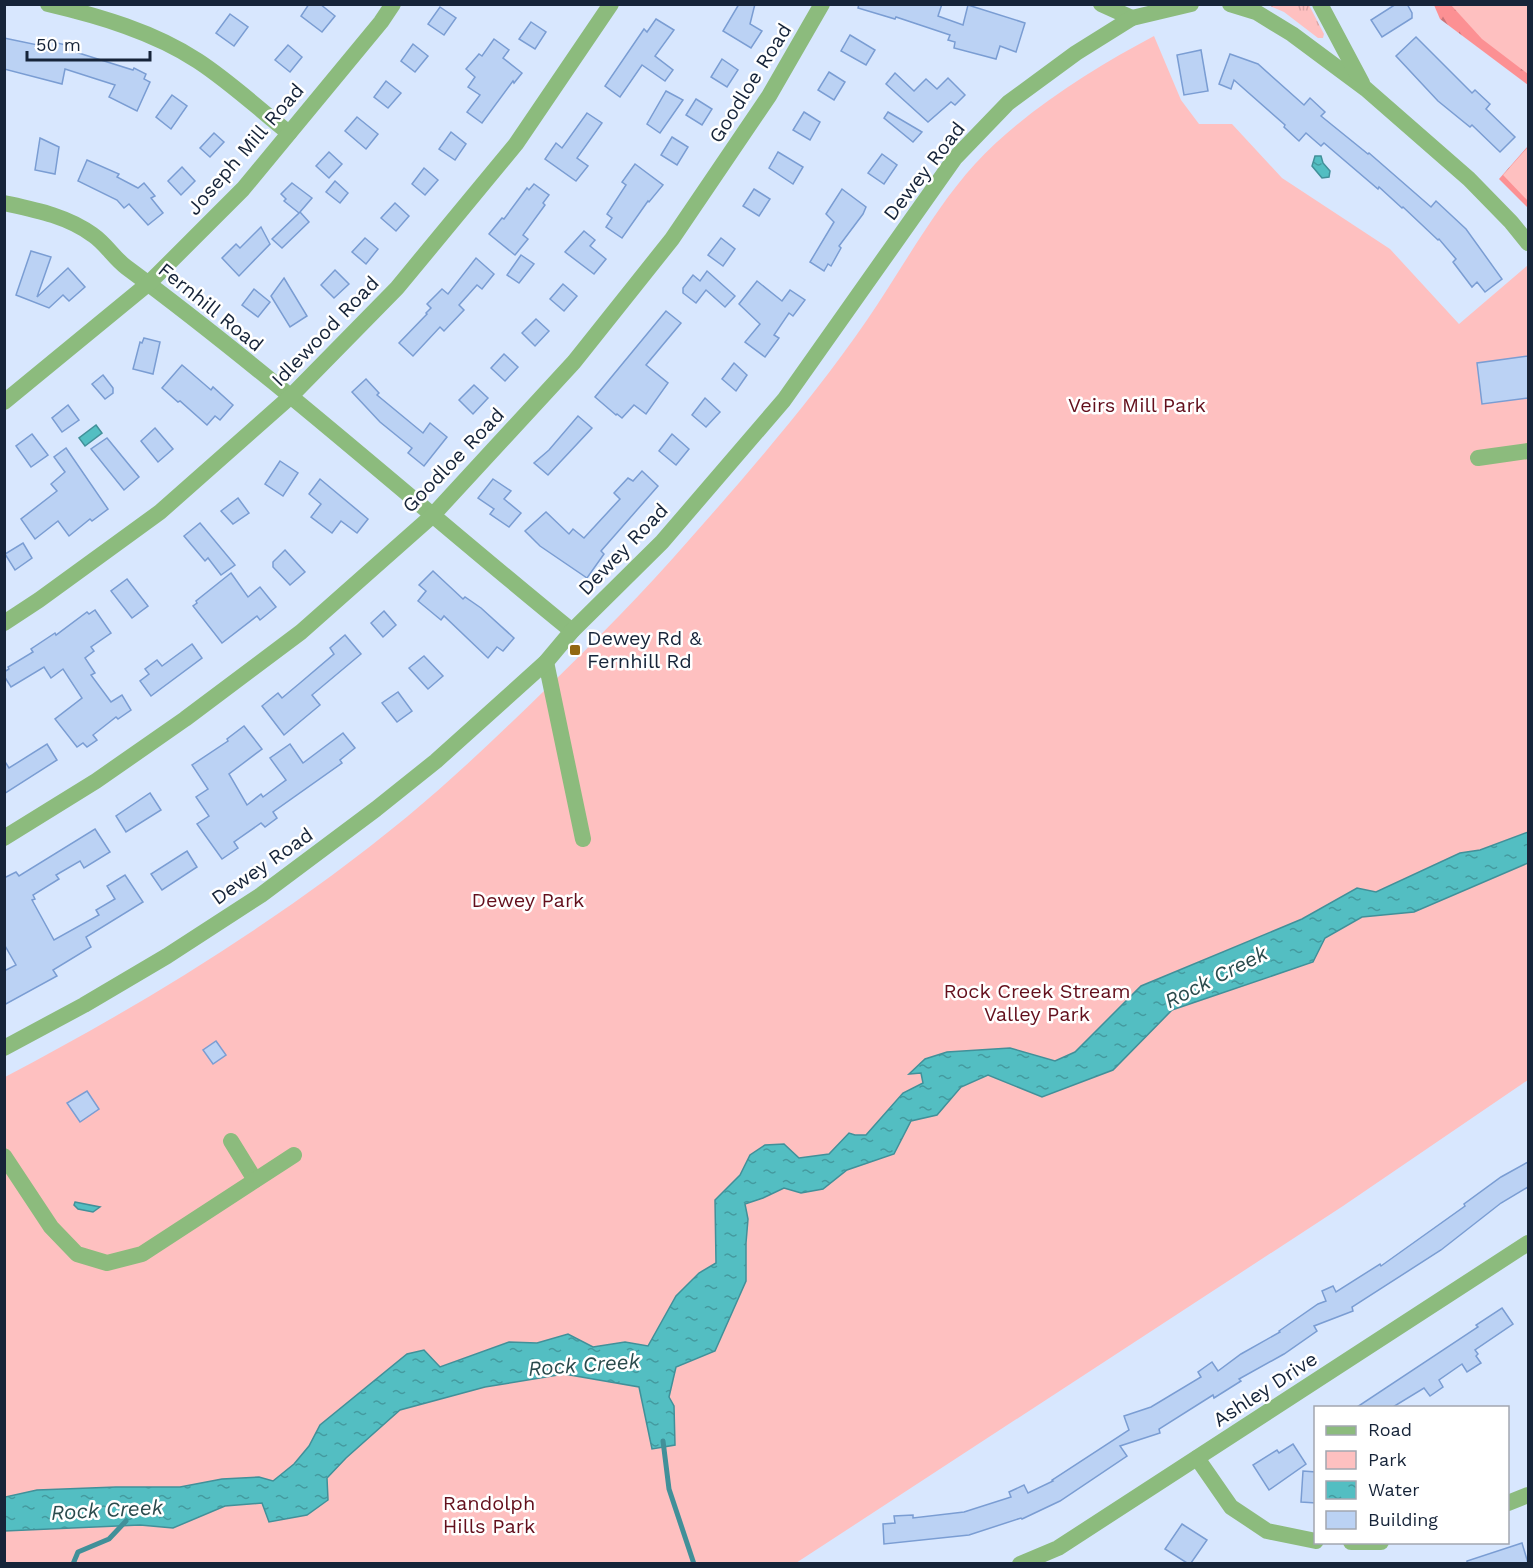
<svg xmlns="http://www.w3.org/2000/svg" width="1533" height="1568" viewBox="0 0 1533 1568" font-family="'Work Sans',sans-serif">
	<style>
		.grass { fill: url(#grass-tufts) }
		.forest { fill: url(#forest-firs) }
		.park { fill: #fec0c0 }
		.water { fill: url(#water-ripples); stroke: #419099; stroke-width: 1.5 }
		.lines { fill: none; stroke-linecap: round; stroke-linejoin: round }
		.stream { stroke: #419099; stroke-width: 5 }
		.building { fill: #bbd2f4; stroke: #7a9dd3; stroke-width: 1.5 }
		.minor { stroke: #8cbb7d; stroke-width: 16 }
		.poi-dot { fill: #926711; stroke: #fff; stroke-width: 2 }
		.labels { text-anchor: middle; stroke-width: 5; stroke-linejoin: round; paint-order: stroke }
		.street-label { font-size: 20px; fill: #162439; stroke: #fff }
		.park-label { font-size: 20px; fill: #630f1c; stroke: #fff }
		.poi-label { font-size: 20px; fill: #162439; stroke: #fff; text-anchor: start }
		.water-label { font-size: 21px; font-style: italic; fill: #2b4b4d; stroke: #fff }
	</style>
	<defs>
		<pattern id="grass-tufts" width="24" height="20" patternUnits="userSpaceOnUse" patternTransform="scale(1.5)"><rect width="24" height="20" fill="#fec0c0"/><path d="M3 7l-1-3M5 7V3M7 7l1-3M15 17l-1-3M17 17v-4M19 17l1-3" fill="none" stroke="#d9a5a6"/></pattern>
		<pattern id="forest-firs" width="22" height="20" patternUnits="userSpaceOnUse" patternTransform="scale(1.5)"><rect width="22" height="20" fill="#fc9093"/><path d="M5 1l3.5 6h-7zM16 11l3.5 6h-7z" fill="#cb7579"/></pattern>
		<pattern id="water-ripples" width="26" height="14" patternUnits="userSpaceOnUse" patternTransform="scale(1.5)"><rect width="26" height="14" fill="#53bec2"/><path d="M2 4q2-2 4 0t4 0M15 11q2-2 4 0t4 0" fill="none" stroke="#449a9f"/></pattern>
	</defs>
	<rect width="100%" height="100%" fill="#d8e7fe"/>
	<!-- grass -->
	<path class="grass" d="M1268 5H1309L1324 34 1323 38H1318L1284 12Z"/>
	<!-- forest -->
	<g class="forest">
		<path d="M1434 5H1528V85L1440 19Z"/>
		<path d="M1528 146V208L1499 179Z"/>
	</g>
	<!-- park -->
	<g class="park">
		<path d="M1451 5H1528V74L1482 39Z"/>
		<path d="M1154 36 1181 100 1199 124H1232L1282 178 1390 249 1459 324 1528 265V1080L1343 1206 796 1563 5 1564V1077C146 1003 284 918 408 816 456 776 502 732 547 688 596 640 644 592 689 540 751 470 814 397 867 320 902 269 934 209 975 164 1023 112 1092 69 1154 36Z"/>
		<path d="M1528 147V201L1503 175Z"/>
	</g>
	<!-- water -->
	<g class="water">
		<path d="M1315 156H1321L1323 163 1330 171 1329 177 1322 178 1312 166Z"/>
		<path d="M96 425 102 433 85 446 79 438Z"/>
		<path d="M1528 832V863L1414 912 1362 917 1325 938 1313 962 1172 1010 1113 1070 1042 1097 988 1075 961 1087 937 1115 911 1121 894 1154 847 1170 823 1189 801 1193 784 1188 763 1198 745 1204 748 1219 746 1243V1281L715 1351 676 1367 669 1397 674 1406 675 1445 652 1449 639 1387 564 1374 485 1387 400 1410 346 1458 327 1478 328 1500 307 1515 269 1522 262 1503 225 1506 173 1528 140 1525 5 1531V1497L37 1490 116 1487H180L222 1479 259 1477 273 1481 294 1464 309 1446 320 1425 407 1354 424 1350 440 1367 509 1342 537 1343 568 1334 593 1347 625 1342 648 1346 676 1296 699 1273 716 1263 715 1200 740 1175 750 1155 765 1145 784 1144 799 1158 829 1154 849 1133 855 1135H866L903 1093 923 1083 921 1073 909 1074 925 1059 947 1052 1010 1048 1055 1061 1075 1052 1141 986 1302 919 1357 888 1376 892 1460 853 1480 850Z"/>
		<path d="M75 1202 100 1207 93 1212 78 1209 74 1205Z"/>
	</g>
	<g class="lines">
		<!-- stream -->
		<g class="stream">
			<path d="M663 1441 669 1489 694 1564"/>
			<path d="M73 1564 78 1552 109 1539 126 1521"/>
		</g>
	</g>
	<!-- building -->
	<g class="building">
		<path d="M309 4H320L335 16 322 32 301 16Z"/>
		<path d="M739 4H755L750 24 762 31 751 48 723 31Z"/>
		<path d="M859 4H942L938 16 963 25 968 5 1025 23 1016 52 1000 46 996 59 954 48 955 42 948 40 950 35 896 17 895 19 858 8Z"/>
		<path d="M1396 4H1407L1412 13V18L1382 37 1371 20Z"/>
		<path d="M440 7 456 18 444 35 428 24Z"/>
		<path d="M230 14 248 27 234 46 216 33Z"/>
		<path d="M656 19 674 30 655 56 673 70 665 81 642 65 620 97 605 86 644 29 647 32Z"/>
		<path d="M531 22 546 32 535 49 519 39Z"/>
		<path d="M850 35 875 50 866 65 841 51Z"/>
		<path d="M1416 37 1472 93 1475 90 1490 104 1486 109 1515 137 1500 152 1472 125 1470 127 1438 101 1396 56Z"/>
		<path d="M4 38 47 47 49 41 70 46 69 50 133 70 134 68 146 74 144 79 150 82 137 111 109 97 115 85 65 69 62 84 4 69Z"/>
		<path d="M494 39 509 50 503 58 522 73 514 83 513 81 482 123 467 112 480 95 468 87 475 77 466 69 479 54 482 56Z"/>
		<path d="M413 44 428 56 415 72 401 61Z"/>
		<path d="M288 45 302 57 290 72 275 60Z"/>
		<path d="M1201 50 1208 91 1184 95 1177 55Z"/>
		<path d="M1230 54 1258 64 1304 105 1310 98 1325 112 1321 116 1368 154 1369 153 1431 207 1436 201 1466 229 1502 279 1485 292 1477 282 1472 287 1453 262 1456 259 1439 239 1438 240 1403 207 1402 208 1379 187 1378 189 1324 143 1321 146 1306 133 1299 141 1284 127 1285 125 1234 80 1231 89 1219 84Z"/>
		<path d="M722 59 738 70 727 87 711 77Z"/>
		<path d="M829 72 845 82 834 100 818 90Z"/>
		<path d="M895 73 914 91 926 79 937 89 948 78 965 95 955 105 951 102 928 122 886 84Z"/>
		<path d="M386 81 401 93 388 108 374 97Z"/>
		<path d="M666 91 683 100 660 133 647 124Z"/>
		<path d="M172 95 187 106 171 129 156 117Z"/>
		<path d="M696 99 712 109 702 125 686 115Z"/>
		<path d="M804 112 820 122 810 140 793 130Z"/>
		<path d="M888 112 922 132 913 142 884 118Z"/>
		<path d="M587 113 602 123 577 158 588 166 576 181 545 159 556 143 562 148Z"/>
		<path d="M357 117 378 134 366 149 345 131Z"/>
		<path d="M451 132 466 144 455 160 439 149Z"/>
		<path d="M214 133 224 142 210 157 200 148Z"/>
		<path d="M672 137 688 147 677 165 661 155Z"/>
		<path d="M40 138 59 147 55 174 35 170Z"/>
		<path d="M329 152 342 164 329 178 316 166Z"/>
		<path d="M778 152 803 167 793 184 769 168Z"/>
		<path d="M882 154 897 165 884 184 868 173Z"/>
		<path d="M87 160 119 174 117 177 138 188 144 183 155 196 151 198 163 213 148 225 129 204 124 208 117 200 78 181Z"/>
		<path d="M635 164 663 185 649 202 648 201 622 238 606 227 612 218 607 214 626 185 622 182Z"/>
		<path d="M182 167 195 181 181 195 168 181Z"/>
		<path d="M424 168 438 180 425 195 412 184Z"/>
		<path d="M335 181 348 193 340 203 326 192Z"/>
		<path d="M292 183 312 198 300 212 309 222 282 248 272 239 299 213 284 201 286 199 281 194Z"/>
		<path d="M534 184 549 195 543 203 545 205 523 235 528 239 515 255 489 234 502 218 504 219 527 188 529 190Z"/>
		<path d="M754 189 770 199 759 216 743 206Z"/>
		<path d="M842 189 866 207 863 214 839 246 841 248 831 266 828 264 824 271 810 262 834 222 826 214Z"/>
		<path d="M395 203 409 216 396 231 381 218Z"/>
		<path d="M261 227 270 244 239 276 222 258 236 244 240 248Z"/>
		<path d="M584 231 595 240 590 246 606 259 594 274 565 252Z"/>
		<path d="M365 238 378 249 366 264 352 252Z"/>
		<path d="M721 238 735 249 723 266 708 255Z"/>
		<path d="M31 251 51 257 37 297 68 268 85 287 69 301 63 295 49 308 16 295Z"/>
		<path d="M521 255 534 264 519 283 507 275Z"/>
		<path d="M476 258 494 274 482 289 477 285 459 305 464 310 444 331 440 327 413 356 399 343 427 314 426 313 431 308 427 304 442 289 448 294Z"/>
		<path d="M335 270 349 284 334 298 321 285Z"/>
		<path d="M707 271 735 296 725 307 706 290 696 303 683 293V288L693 275 700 281Z"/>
		<path d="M284 278 307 316 290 327 271 296Z"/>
		<path d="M757 281 782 301 790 290 805 300 793 316 789 313 774 335 779 338 765 357 745 342 760 324 739 304Z"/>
		<path d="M563 284 577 296 564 311 550 299Z"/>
		<path d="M254 289 270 302 258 317 242 305Z"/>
		<path d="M666 311 681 323 646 365 668 383 646 414 634 405 622 418 617 414 616 415 595 397Z"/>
		<path d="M536 319 549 331 535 346 522 333Z"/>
		<path d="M144 338 160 342 153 374 133 369 140 342 142 343Z"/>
		<path d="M504 354 518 367 505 381 491 368Z"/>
		<path d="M1528 356V398L1482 404 1477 363Z"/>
		<path d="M734 363 747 375 736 391 722 379Z"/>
		<path d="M182 365 211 390 213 387 233 405 220 420 215 416 207 425 180 401 178 402 162 388Z"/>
		<path d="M103 375 113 388V393L105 399 92 384Z"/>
		<path d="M366 379 379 393 377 395 423 433 430 423 447 437 424 466 408 453 412 448 380 422 352 392Z"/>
		<path d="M474 385 488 398 473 414 459 400Z"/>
		<path d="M705 398 720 412 706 427 692 415Z"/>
		<path d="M68 405 79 420 62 432 52 418Z"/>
		<path d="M578 416 592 428 548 475 534 463 549 450Z"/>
		<path d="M155 428 173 449 158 462 141 441Z"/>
		<path d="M32 434 48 455 31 467 16 446Z"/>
		<path d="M672 434 689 449 676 465 659 451Z"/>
		<path d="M107 438 139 477 124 490 91 449Z"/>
		<path d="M66 448 108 509 92 521 90 519 69 536 58 521 35 539 21 519 57 491 51 484 65 472 54 457Z"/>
		<path d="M280 461 298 473 283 496 265 484Z"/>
		<path d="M642 471 658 486 601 551 604 554 587 578 540 546 525 531 546 512 569 534 573 529 584 538 620 499 614 493 628 478 633 481Z"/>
		<path d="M320 479 368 519 357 533 341 521 332 533 311 517 321 504 309 494Z"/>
		<path d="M493 479 511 491 504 499 521 513 509 527 490 514 494 509 478 498Z"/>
		<path d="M238 498 249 513 233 524 221 511Z"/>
		<path d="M200 523 235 565 221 575 208 558 205 561 184 536Z"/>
		<path d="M23 543 32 558 15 570 5 554Z"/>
		<path d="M285 550 305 572 290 585 273 567V562Z"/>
		<path d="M433 571 463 599 465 597 481 608 514 638 503 651 497 647 488 658 444 616 441 620 418 601 426 591 419 585Z"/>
		<path d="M231 573 248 597 260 587 276 607 260 620 257 616 222 643 193 606 197 603 196 601Z"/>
		<path d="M127 579 148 606 132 618 111 591Z"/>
		<path d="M95 610 111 633 91 647 94 651 85 658 95 673 91 675 111 702 122 695 131 710 118 719 116 717 93 735 97 740 87 747 83 743 77 747 55 719 82 698 63 669 51 678 44 667 11 687 4 676V672L9 669 8 667 33 652 31 649 55 633 56 635 87 612 89 614Z"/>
		<path d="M384 611 396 625 383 637 371 623Z"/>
		<path d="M345 635 361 654 312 695 320 705 284 735 262 706 278 693 282 698 300 683 334 654 330 648Z"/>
		<path d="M192 644 202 658 151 696 140 681 149 674 145 669 157 660 162 666Z"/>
		<path d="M424 656 443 676 428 689 409 668Z"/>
		<path d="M398 692 412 711 397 722 382 703Z"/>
		<path d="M244 726 262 749 229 774 247 805 261 794 263 797 286 780 270 758 290 744 303 763 343 733 355 748 340 760 342 763 273 812 277 818 265 827 261 823 234 842 238 848 222 859 197 824 209 816 196 797 208 789 192 765 228 741 227 739Z"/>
		<path d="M47 744 57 760 4 794V760L9 768Z"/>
		<path d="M150 793 161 810 126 832 116 816Z"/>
		<path d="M95 829 110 852 84 868 80 861 56 875 59 879 33 895 35 899 32 900 54 940 99 915 96 910 115 899 107 886 125 875 143 902 86 937 91 947 53 970 57 976 4 1005V971L16 965 4 944V878L16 872 19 876Z"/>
		<path d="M187 851 197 867 162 890 151 874Z"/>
		<path d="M216 1041 226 1055 213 1064 203 1050Z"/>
		<path d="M87 1091 99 1109 80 1122 67 1103Z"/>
		<path d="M1528 1162V1187L1501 1203 1441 1250 1352 1307 1353 1311 1314 1326 1317 1331 1284 1354 1239 1379 1241 1381 1214 1398 1213 1395 1159 1429 1160 1433 1120 1446 1127 1456 1060 1501 1022 1519 1021 1518 969 1535 884 1544 883 1524 895 1523 894 1516 913 1515V1518L964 1512 1011 1497 1009 1492 1024 1485 1028 1493 1053 1481 1052 1480 1129 1430 1124 1416 1151 1407 1201 1377 1198 1372 1212 1362 1218 1371 1241 1354 1280 1332 1279 1331 1318 1304 1326 1301 1322 1291 1333 1286 1336 1292 1380 1264 1381 1266 1465 1206 1464 1204 1501 1177Z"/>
		<path d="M1502 1308 1513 1324 1475 1350 1478 1354 1476 1356 1481 1363 1467 1372 1462 1364 1439 1380 1443 1387 1430 1396 1424 1388 1393 1407H1357L1478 1327 1476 1325Z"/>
		<path d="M1293 1444 1306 1464 1269 1490 1253 1465 1277 1450 1279 1453Z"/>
		<path d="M1303 1471 1316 1472V1503L1301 1502Z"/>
		<path d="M1182 1524 1207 1540 1191 1563H1187L1165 1549Z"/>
		<path d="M1522 1543 1528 1563H1467V1561Z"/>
	</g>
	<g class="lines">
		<!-- minor -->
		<g class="minor">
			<path d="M48 4C99 16 154 32 198 61 230 82 259 109 289 133"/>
			<path d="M1101 4 1132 18"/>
			<path d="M1230 4 1256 12 1292 34 1366 89 1469 179 1511 222 1528 243"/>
			<path d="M1320 4 1362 83"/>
			<path d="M4 203C36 210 67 216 93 235 106 244 114 258 126 267 280 381 423 510 572 631"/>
			<path d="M4 402 149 283 243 189 381 22 393 4"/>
			<path d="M1478 458 1528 451"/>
			<path d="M4 623 39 600 160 512 290 397 397 288 516 144 611 4"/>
			<path d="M546 662 583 839"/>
			<path d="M4 838 96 781 185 719 301 632 432 516 574 362 672 239 769 96 822 4"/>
			<path d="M4 1048 84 1005 167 956 261 895 376 809 436 761 546 662 572 631 662 542 784 400 955 158 1008 103 1076 53 1132 18 1191 4"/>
			<path d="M231 1141 255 1180"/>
			<path d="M4 1156 51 1227 77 1254 107 1263 142 1254 294 1155"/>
			<path d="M1197 1458 1231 1507 1267 1531 1316 1541"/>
			<path d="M1508 1503 1528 1495"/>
			<path d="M1351 1542H1381"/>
			<path d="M1020 1564 1058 1548 1528 1243"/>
		</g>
	</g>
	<!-- markers -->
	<rect class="poi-dot" x="569" y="644" width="12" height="12" rx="3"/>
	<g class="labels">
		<!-- street labels -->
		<g class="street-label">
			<text transform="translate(750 83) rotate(-58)" y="7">Goodloe Road</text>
			<text transform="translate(245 149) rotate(-49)" y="7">Joseph Mill Road</text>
			<text transform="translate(924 171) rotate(-52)" y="7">Dewey Road</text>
			<text transform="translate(211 307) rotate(39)" y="7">Fernhill Road</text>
			<text transform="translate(325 331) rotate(-46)" y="7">Idlewood Road</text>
			<text transform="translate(453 460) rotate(-46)" y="7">Goodloe Road</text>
			<text transform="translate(623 549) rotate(-46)" y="7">Dewey Road</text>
			<text transform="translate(262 866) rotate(-35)" y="7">Dewey Road</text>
			<text transform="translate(1265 1389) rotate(-33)" y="7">Ashley Drive</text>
		</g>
		<!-- park labels -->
		<g class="park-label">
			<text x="1137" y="412">Veirs Mill Park</text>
			<text x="528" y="907">Dewey Park</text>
			<text x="1037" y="998">Rock Creek Stream<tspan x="1037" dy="23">Valley Park</tspan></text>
			<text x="489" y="1510">Randolph<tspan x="489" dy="23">Hills Park</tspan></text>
		</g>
		<!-- poi labels -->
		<g class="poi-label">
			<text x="587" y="645">Dewey Rd &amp;<tspan x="587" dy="23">Fernhill Rd</tspan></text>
		</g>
		<!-- water labels -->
		<g class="water-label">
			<text transform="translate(1216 977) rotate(-27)" y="7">Rock Creek</text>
			<text transform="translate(584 1365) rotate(-4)" y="7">Rock Creek</text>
			<text transform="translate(107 1510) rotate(-3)" y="7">Rock Creek</text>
		</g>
	</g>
	<!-- border -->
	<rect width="1533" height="1568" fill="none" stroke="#162439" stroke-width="12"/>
	<!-- legend -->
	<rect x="1314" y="1406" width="195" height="138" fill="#ffffff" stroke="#a2a7b0" stroke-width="1.5"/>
	<rect x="1326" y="1426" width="30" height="9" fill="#8cbb7d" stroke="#a2a7b0" stroke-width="1.5"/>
	<text x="1368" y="1436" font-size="18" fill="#162439">Road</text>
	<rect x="1326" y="1451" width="30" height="18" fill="#fec0c0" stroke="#a2a7b0" stroke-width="1.5"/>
	<text x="1368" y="1466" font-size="18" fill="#162439">Park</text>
	<rect x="1326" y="1481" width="30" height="18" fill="url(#water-ripples)" stroke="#a2a7b0" stroke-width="1.5"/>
	<text x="1368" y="1496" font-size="18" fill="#162439">Water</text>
	<rect x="1326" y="1511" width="30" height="18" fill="#bbd2f4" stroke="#a2a7b0" stroke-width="1.5"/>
	<text x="1368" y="1526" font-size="18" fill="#162439">Building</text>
	<!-- scale -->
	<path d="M27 51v9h123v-9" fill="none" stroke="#162439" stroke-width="3"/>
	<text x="36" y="51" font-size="18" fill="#162439" stroke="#ffffff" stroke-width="4.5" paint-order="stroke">50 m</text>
</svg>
